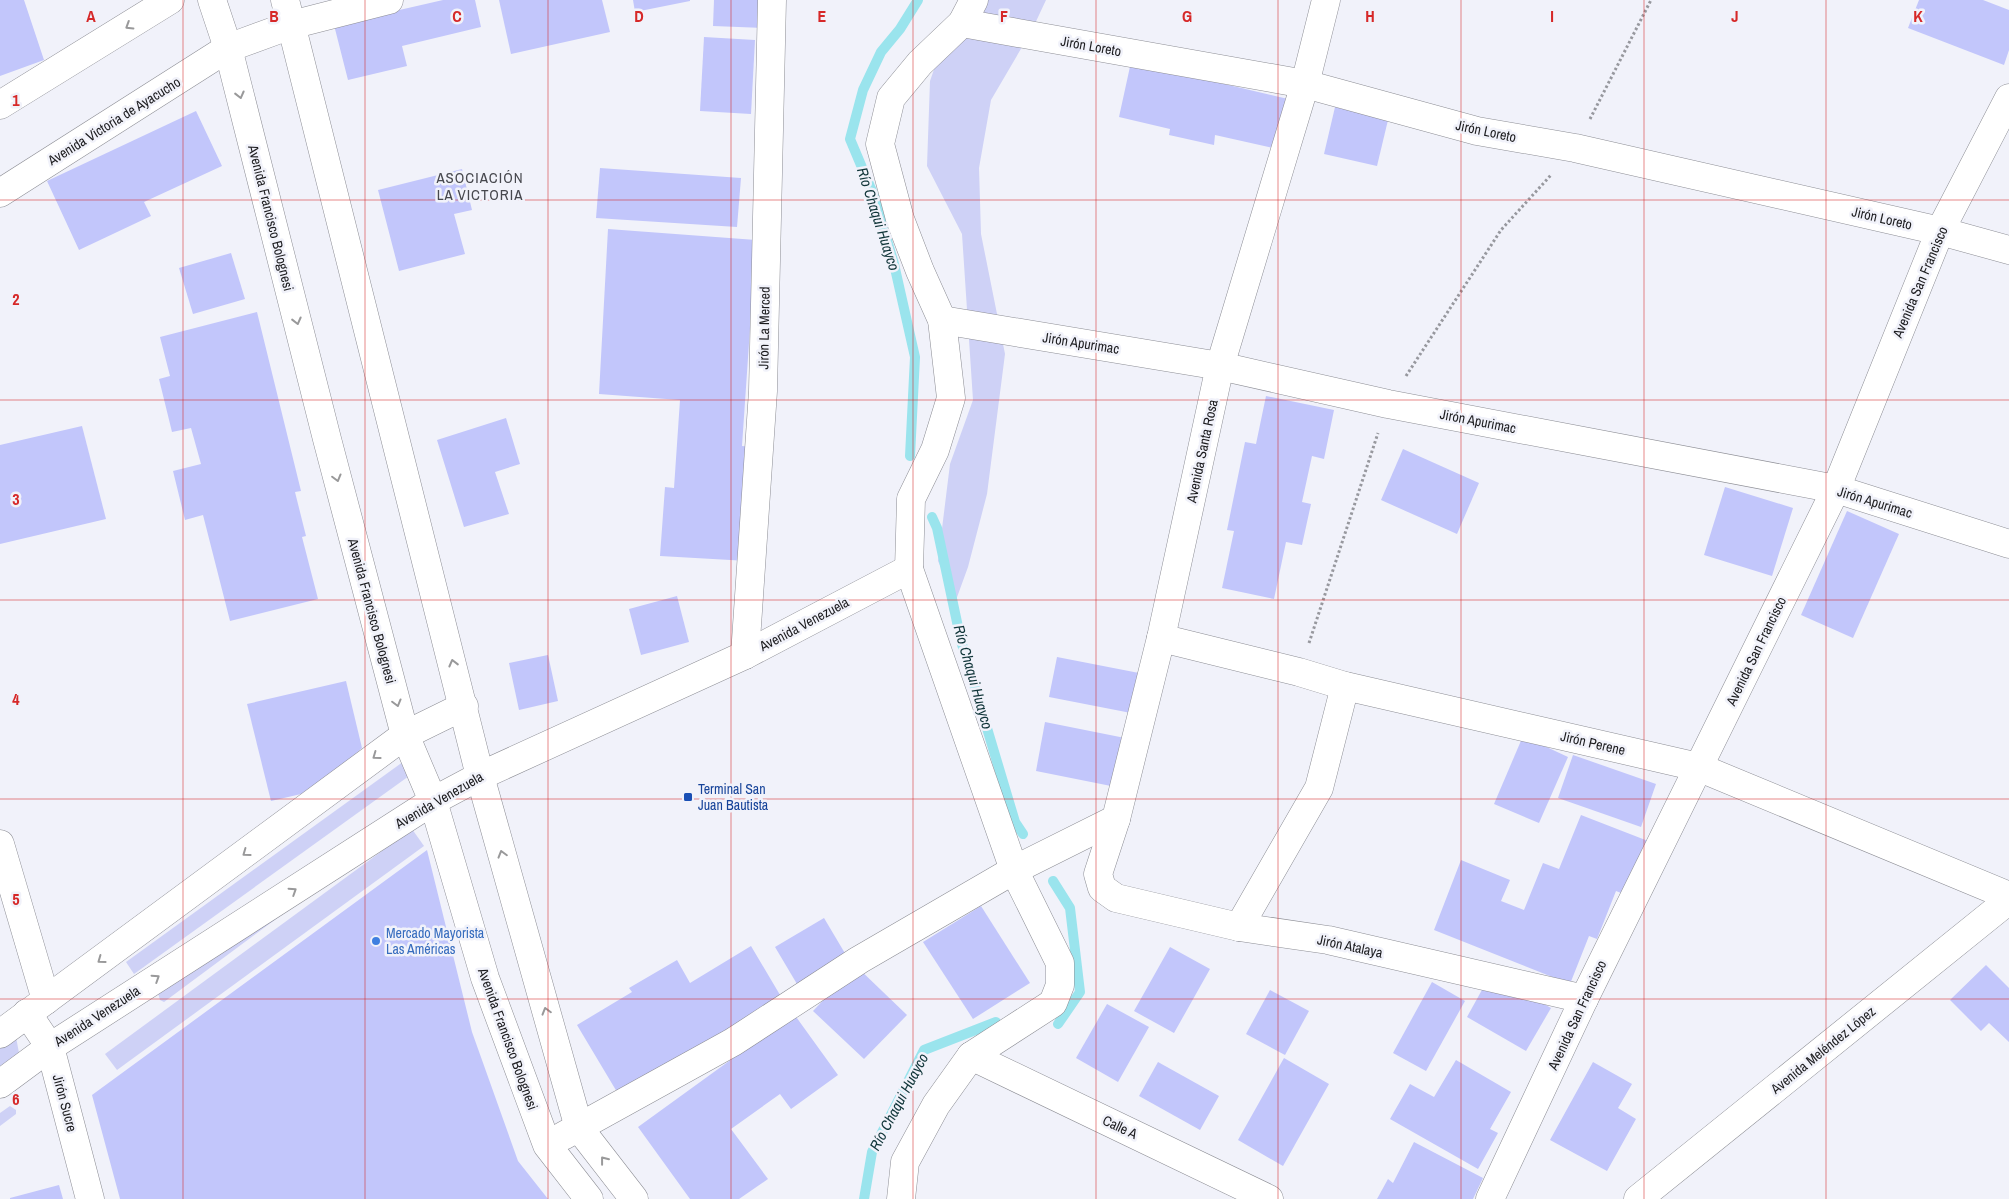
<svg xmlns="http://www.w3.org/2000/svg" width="2009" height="1199" viewBox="0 0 2009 1199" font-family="'Archivo Narrow',sans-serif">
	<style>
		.green { fill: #ced1f6 }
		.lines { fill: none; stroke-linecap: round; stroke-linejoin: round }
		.stream { stroke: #9ae4ed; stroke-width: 10 }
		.building { fill: #c2c6fb }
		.minor-casing { stroke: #8d8e95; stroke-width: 29 }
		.tertiary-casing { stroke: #8d8e95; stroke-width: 29 }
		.path { stroke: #97989e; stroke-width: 3; stroke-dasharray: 2.5 2.5; stroke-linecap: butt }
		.minor { stroke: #fff; stroke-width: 28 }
		.tertiary { stroke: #fff; stroke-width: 28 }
		.oneway { stroke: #99999a }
		.grid { fill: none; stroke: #d62828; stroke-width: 1; stroke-opacity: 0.55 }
		.transit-dot { fill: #1a4fb4; stroke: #f1f2fa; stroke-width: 2 }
		.shop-dot { fill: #3f7fe0; stroke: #f1f2fa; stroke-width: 2 }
		.labels { text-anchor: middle; stroke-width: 5; stroke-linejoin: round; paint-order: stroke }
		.street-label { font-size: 14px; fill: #1c1c1f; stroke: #f1f2fa }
		.transit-label { font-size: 14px; fill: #164399; stroke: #f1f2fa; text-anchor: start }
		.shop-label { font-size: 14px; fill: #366cbe; stroke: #f1f2fa; text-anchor: start }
		.neighbourhood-label { font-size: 15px; letter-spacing: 1px; fill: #47484e; stroke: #f1f2fa }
		.water-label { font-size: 15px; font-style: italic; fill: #103539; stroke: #f1f2fa }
		.grid-label { font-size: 16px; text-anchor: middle; font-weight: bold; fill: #d62828; stroke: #f1f2fa; stroke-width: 5; stroke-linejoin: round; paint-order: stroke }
	</style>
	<rect width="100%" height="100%" fill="#f1f2fa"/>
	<!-- green -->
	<g class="green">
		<path d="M958 0H1046L1032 30 991 100 979 168 981 234 1005 354 987 494 968 567 956 600 938 561 950 464 973 400 962 234 927 166 930 81Z"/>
		<path d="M407 759 416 771 134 974 126 962Z"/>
		<path d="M412 829 424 846 117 1070 105 1054Z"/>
		<path d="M369 850 164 1002 160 1000 158 993Z"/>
		<path d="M16 1037 19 1053 0 1067V1048Z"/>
		<path d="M10 1106 16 1110V1114L0 1126V1113Z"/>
	</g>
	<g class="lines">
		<!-- stream -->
		<g class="stream">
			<path d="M910 456 915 357 894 264 874 196 850 139 863 90 881 52 900 29 918 0"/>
			<path d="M932 517 937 528 961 641 1015 822 1023 834"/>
			<path d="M1053 881 1070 908 1080 992 1058 1024"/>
			<path d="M864 1199 872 1152 924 1050 996 1022"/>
		</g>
	</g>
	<!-- building -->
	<g class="building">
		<path d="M0 0H24L44 60 0 76Z"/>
		<path d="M443 0H475L481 27 402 46 407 66 348 80 334 25Z"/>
		<path d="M499 0H602L610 32 511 54Z"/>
		<path d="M633 0H690V1L635 12Z"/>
		<path d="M714 0H765L764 28 713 26Z"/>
		<path d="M1919 0H1983L2009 10V50L2004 65 1908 28Z"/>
		<path d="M704 37 755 40 751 114 700 111Z"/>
		<path d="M1131 62 1288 99 1277 149 1215 135 1214 145 1169 135 1170 129 1119 117Z"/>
		<path d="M1335 107 1388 120 1377 166 1324 154Z"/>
		<path d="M196 111 222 166 144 202 151 216 79 250 47 181Z"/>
		<path d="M600 168 741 178 737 227 596 218Z"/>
		<path d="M462 169 472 210 454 214 465 254 399 271 378 190Z"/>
		<path d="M608 229 756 240 742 446 755 447 748 561 660 556 665 487 674 488 680 400 599 394Z"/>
		<path d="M231 253 245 299 193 314 179 268Z"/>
		<path d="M257 312 301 491 295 492 306 536 302 537 318 599 230 621 203 515 185 520 173 471 201 464 191 428 172 432 159 379 170 376 160 337Z"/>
		<path d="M1266 396 1334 410 1324 459 1312 456 1302 502 1311 504 1302 545 1286 542 1274 599 1222 588 1234 531 1227 530 1245 442 1256 444Z"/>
		<path d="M506 418 520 464 495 472 509 514 464 527 437 440Z"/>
		<path d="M82 426 106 519 0 544V445Z"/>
		<path d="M1403 449 1479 483 1457 534 1381 500Z"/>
		<path d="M1725 487 1793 508 1772 576 1704 555Z"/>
		<path d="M1847 511 1899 534 1853 638 1801 615Z"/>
		<path d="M677 596 689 642 641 655 629 609Z"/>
		<path d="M548 655 558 701 519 710 509 663Z"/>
		<path d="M1057 657 1139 673 1131 713 1049 697Z"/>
		<path d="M346 681 362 748 314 791 271 801 247 704Z"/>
		<path d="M1045 722 1125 738 1116 787 1036 771Z"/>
		<path d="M1523 736 1568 757 1539 823 1494 804Z"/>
		<path d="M1573 755 1656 784 1641 827 1558 798Z"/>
		<path d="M1581 815 1648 841 1626 895 1616 891 1597 939 1589 936 1570 984 1434 930 1461 860 1510 880 1501 901 1524 910 1543 863 1559 869Z"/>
		<path d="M427 850 472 1032 518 1161 548 1199H120L92 1095Z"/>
		<path d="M981 906 1030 983 973 1019 923 942Z"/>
		<path d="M824 918 846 955 797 984 775 947Z"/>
		<path d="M751 946 783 1000 620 1097 577 1025 632 992 629 988 677 960 690 983Z"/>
		<path d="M1170 947 1210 969 1174 1033 1134 1011Z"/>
		<path d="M1986 965 2009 988V1042L1989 1023 1981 1031 1950 1000Z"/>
		<path d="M856 966 907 1015 864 1059 813 1011Z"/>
		<path d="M1432 982 1465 1001 1426 1071 1393 1053Z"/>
		<path d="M1483 988 1518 989 1551 1008 1526 1051 1467 1017Z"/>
		<path d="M1270 990 1309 1011 1285 1055 1246 1034Z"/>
		<path d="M1107 1004 1149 1027 1118 1082 1076 1058Z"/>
		<path d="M794 1014 838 1075 791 1109 780 1094 731 1129 768 1179 739 1199H690L638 1127Z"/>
		<path d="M1284 1058 1329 1084 1283 1166 1238 1140Z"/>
		<path d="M1456 1060 1511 1092 1490 1129 1498 1133 1478 1169 1390 1119 1410 1084 1434 1097Z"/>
		<path d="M1158 1062 1219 1096 1200 1130 1139 1096Z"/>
		<path d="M1593 1062 1632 1084 1618 1108 1636 1119 1607 1171 1550 1140Z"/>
		<path d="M1414 1142 1483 1178 1473 1199H1377L1388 1179 1393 1183Z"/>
		<path d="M59 1185 63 1199H10V1198Z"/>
	</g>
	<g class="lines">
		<defs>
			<g id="minor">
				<path d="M212 0 228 48 327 439 405 735 433 801 485 978 547 1145 589 1199"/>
				<path d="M285 0 480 776 579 1128 634 1199"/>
				<path d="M1326 0 1305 84 1220 366 1161 638 1116 819 1098 874 1102 888 1116 898 1239 927 1328 940 1584 999"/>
				<path d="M962 23 1305 84 1477 131 1575 148 1940 231 2009 250"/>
				<path d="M0 105 170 0"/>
				<path d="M0 193 228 48 291 25 389 0"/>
				<path d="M942 320 1220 366 1388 404 1836 489 2009 544"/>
				<path d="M1161 638 1299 672 1345 686 1698 767 2009 896"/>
				<path d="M745 655 763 391 772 0"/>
				<path d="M0 844 46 1000"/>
				<path d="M1239 927 1319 788 1345 686"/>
				<path d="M27 1013 50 1047 90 1199"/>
				<path d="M0 1034 405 735 464 706"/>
				<path d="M971 1056 1269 1199"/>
				<path d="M0 1084 50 1047 433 801 480 776 745 655 909 569"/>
				<path d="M563 1136 733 1042 859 960 1014 870 1116 819"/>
				<path d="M901 1199 905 1162 936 1105 971 1056 1053 1003 1060 985V963L1014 870 909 569 911 499 935 450 951 398 942 320 920 271 900 219 880 144 891 98 920 63 962 23 974 0"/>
				<path d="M1490 1199 1584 999 1836 489 1940 231 2009 98"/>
			</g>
			<path id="tertiary" d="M1638 1199 2009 900"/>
		</defs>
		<!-- minor casing -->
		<use href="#minor" class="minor-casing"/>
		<!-- tertiary casing -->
		<use href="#tertiary" class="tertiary-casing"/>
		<!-- path -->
		<g class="path">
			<path d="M1590 119 1651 0"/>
			<path d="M1406 376 1501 230 1551 175"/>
			<path d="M1309 643 1378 433"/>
		</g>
		<!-- minor -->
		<use href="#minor" class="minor"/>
		<!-- tertiary -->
		<use href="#tertiary" class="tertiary"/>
	</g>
	<!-- one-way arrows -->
	<defs><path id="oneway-chevron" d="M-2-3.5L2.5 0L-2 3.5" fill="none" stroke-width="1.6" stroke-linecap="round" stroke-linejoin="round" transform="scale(1.25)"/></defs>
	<g class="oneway">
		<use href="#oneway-chevron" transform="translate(129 26) rotate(148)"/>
		<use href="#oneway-chevron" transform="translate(240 95) rotate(76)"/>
		<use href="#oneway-chevron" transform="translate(297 321) rotate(76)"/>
		<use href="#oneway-chevron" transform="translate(337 478) rotate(75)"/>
		<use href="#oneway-chevron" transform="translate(453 663) rotate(-104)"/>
		<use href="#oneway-chevron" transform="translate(397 703) rotate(75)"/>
		<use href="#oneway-chevron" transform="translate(376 756) rotate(144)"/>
		<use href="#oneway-chevron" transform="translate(246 853) rotate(144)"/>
		<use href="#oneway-chevron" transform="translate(502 854) rotate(-106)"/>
		<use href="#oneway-chevron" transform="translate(293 891) rotate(-33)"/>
		<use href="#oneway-chevron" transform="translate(101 960) rotate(144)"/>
		<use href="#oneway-chevron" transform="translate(156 978) rotate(-33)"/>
		<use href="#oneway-chevron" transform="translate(546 1011) rotate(-106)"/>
		<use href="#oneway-chevron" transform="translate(604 1160) rotate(-128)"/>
	</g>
	<!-- grid -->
	<path class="grid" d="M183 0V1199M365 0V1199M548 0V1199M731 0V1199M913 0V1199M1096 0V1199M1278 0V1199M1461 0V1199M1644 0V1199M1826 0V1199M0 200H2009M0 400H2009M0 600H2009M0 799H2009M0 999H2009"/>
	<!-- markers -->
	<rect class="transit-dot" x="683" y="792" width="10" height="10" rx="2.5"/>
	<circle class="shop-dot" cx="376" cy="941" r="5"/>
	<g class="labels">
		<!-- street labels -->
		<g class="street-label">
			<text transform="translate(1091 46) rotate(10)" y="5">Jirón Loreto</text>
			<text transform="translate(114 121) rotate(-32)" y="5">Avenida Victoria de Ayacucho</text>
			<text transform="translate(1486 131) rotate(12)" y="5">Jirón Loreto</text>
			<text transform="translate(271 218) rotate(76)" y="5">Avenida Francisco Bolognesi</text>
			<text transform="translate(1882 218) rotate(13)" y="5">Jirón Loreto</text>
			<text transform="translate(1920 282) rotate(-67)" y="5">Avenida San Francisco</text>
			<text transform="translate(764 328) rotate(-89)" y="5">Jirón La Merced</text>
			<text transform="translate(1081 343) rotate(9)" y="5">Jirón Apurimac</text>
			<text transform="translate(1478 421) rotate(11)" y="5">Jirón Apurimac</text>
			<text transform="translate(1202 451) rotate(-78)" y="5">Avenida Santa Rosa</text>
			<text transform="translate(1875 502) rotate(17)" y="5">Jirón Apurimac</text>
			<text transform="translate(372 611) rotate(75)" y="5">Avenida Francisco Bolognesi</text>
			<text transform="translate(804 624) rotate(-28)" y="5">Avenida Venezuela</text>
			<text transform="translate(1756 651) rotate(-64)" y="5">Avenida San Francisco</text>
			<text transform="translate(1593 743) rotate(13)" y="5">Jirón Perene</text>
			<text transform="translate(439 800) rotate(-30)" y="5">Avenida Venezuela</text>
			<text transform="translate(1350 946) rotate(12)" y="5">Jirón Atalaya</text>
			<text transform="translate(1577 1015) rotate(-65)" y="5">Avenida San Francisco</text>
			<text transform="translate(97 1016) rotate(-33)" y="5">Avenida Venezuela</text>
			<text transform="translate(508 1039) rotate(70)" y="5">Avenida Francisco Bolognesi</text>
			<text transform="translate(1823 1050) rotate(-39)" y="5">Avenida Meléndez López</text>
			<text transform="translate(65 1103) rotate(75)" y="5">Jirón Sucre</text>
			<text transform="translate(1120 1127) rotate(25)" y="5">Calle A</text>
		</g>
		<!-- transit labels -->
		<g class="transit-label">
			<text x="698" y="794">Terminal San<tspan x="698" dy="16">Juan Bautista</tspan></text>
		</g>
		<!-- shop labels -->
		<g class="shop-label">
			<text x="386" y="938">Mercado Mayorista<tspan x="386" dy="16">Las Américas</tspan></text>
		</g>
		<!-- neighbourhood labels -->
		<g class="neighbourhood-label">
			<text x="480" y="183">ASOCIACIÓN<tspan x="480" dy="17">LA VICTORIA</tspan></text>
		</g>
		<!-- water labels -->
		<g class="water-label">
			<text transform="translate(878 219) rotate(72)" y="5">Río Chaqui Huayco</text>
			<text transform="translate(973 677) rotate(74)" y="5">Río Chaqui Huayco</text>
			<text transform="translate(899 1102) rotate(-62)" y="5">Río Chaqui Huayco</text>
		</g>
	</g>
	<g class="grid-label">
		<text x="91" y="22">A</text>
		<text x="274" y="22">B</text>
		<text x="457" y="22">C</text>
		<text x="639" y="22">D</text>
		<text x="822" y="22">E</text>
		<text x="1004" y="22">F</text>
		<text x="1187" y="22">G</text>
		<text x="1370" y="22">H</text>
		<text x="1552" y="22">I</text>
		<text x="1735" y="22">J</text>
		<text x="1918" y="22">K</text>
		<text x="16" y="106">1</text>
		<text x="16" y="305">2</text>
		<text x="16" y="505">3</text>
		<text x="16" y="705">4</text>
		<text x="16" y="905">5</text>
		<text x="16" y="1105">6</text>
	</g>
</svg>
